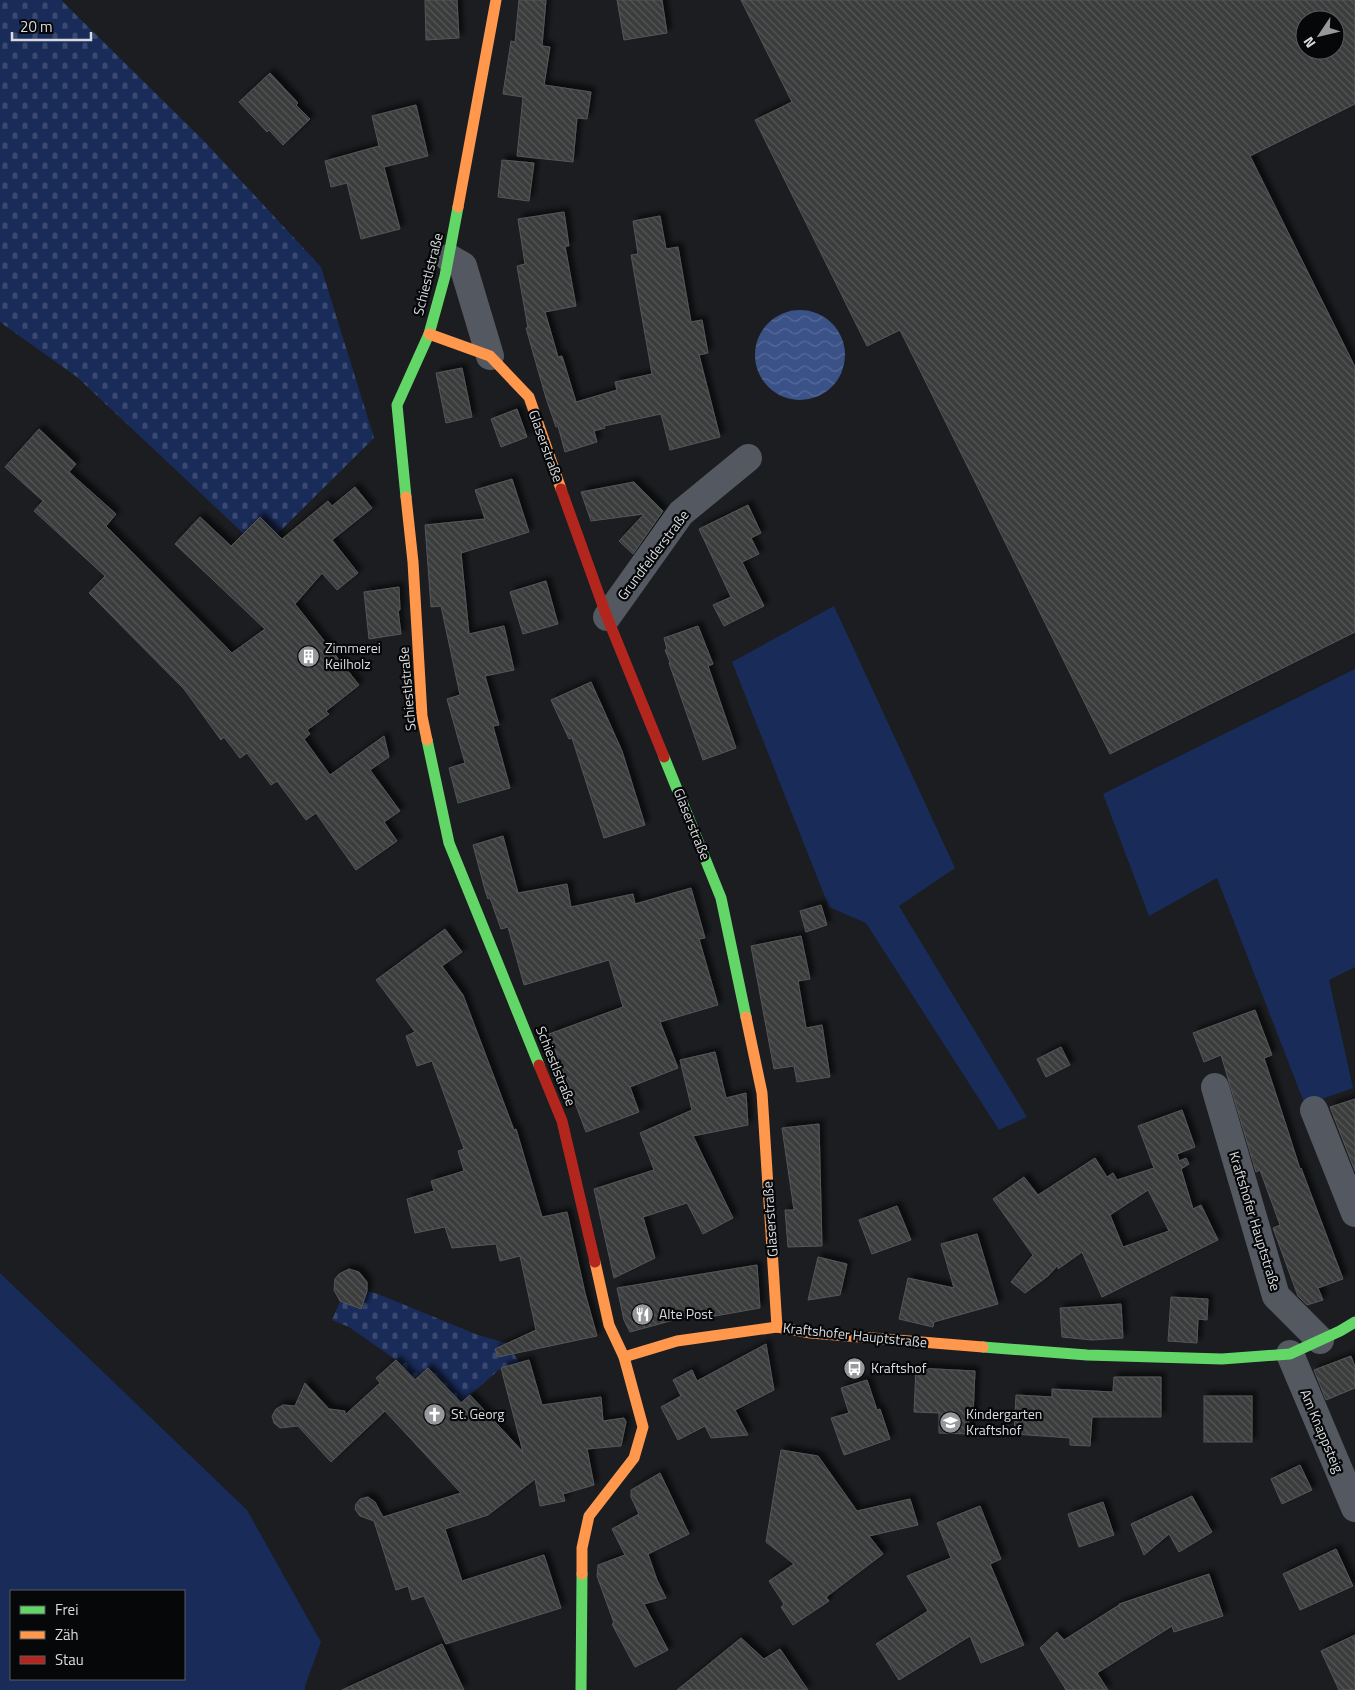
<svg xmlns="http://www.w3.org/2000/svg" width="1355" height="1690" viewBox="0 0 1355 1690" font-family="'Titillium Web',sans-serif">
	<style>
		.grass { fill: #192b59; fill-rule: evenodd }
		.cemetery { fill: url(#cemetery-stones) }
		.water { fill: url(#water-waves) }
		.building { fill: url(#building-back-hatch); stroke: #555659; fill-rule: evenodd; filter: url(#shadow) }
		.lines { fill: none; stroke-linecap: round; stroke-linejoin: round }
		.street { stroke: #545861; stroke-width: 28 }
		.fast { stroke: #63d668; stroke-width: 11 }
		.slow { stroke: #ff974d; stroke-width: 11 }
		.jam { stroke: #b3261e; stroke-width: 11 }
		.labels { text-anchor: middle; stroke-width: 4.5; stroke-linejoin: round; paint-order: stroke }
		.street-label { font-size: 14px; fill: #d8dadd; stroke: #060709 }
		.poi-label { font-size: 14px; fill: #d8dadd; stroke: #060709; text-anchor: start }
	</style>
	<defs>
		<pattern id="cemetery-stones" width="16" height="16" patternUnits="userSpaceOnUse" patternTransform="scale(1.25)"><rect width="16" height="16" fill="#192b59"/><path d="M2 7V4a2 2 0 0 1 4 0v3zM10 15v-3a2 2 0 0 1 4 0v3z" fill="#3a4970"/></pattern>
		<pattern id="water-waves" width="16" height="10" patternUnits="userSpaceOnUse" patternTransform="scale(1.25)"><rect width="16" height="10" fill="#3b5288"/><path d="M0 5q4-4 8 0t8 0" fill="none" stroke="#576a98"/></pattern>
		<pattern id="building-back-hatch" width="6" height="6" patternUnits="userSpaceOnUse" patternTransform="scale(1.25)"><rect width="6" height="6" fill="#3a3c3d"/><path d="M-1 5l2 2M0 0l6 6M5-1l2 2" fill="none" stroke="#565859"/></pattern>
		<filter id="shadow"><feDropShadow dx="4.5" dy="-4.5" stdDeviation="2.5" flood-color="#0009"/></filter>
	</defs>
	<rect width="100%" height="100%" fill="#1b1d20"/>
	<!-- grass -->
	<g class="grass">
		<path d="M834 606 955 868 899 906 1027 1117 999 1130 866 923 829 907 732 662Z"/>
		<path d="M1355 669V967L1329 980 1353 1088 1305 1105 1217 878 1149 916 1103 794Z"/>
		<path d="M0 1273 247 1510 321 1642 305 1686V1690H0ZM184 1591V1679H11V1591Z"/>
	</g>
	<!-- cemetery -->
	<g class="cemetery">
		<path d="M0 0H61L204 141 321 267 374 438 261 550 77 377 0 322Z"/>
		<path d="M367 1291 378 1294 478 1335 506 1343 520 1363 501 1368 461 1403 429 1368 415 1380 396 1360 349 1327 332 1320 340 1301 361 1309Z"/>
	</g>
	<!-- water -->
	<circle class="water" cx="800" cy="355" r="45"/>
	<!-- building -->
	<g class="building">
		<path d="M425 0H457L459 38 426 40Z"/>
		<path d="M519 0H546L542 46 550 47 544 85 591 92 587 119 577 118 573 162 517 156 523 97 503 94 511 41 515 42Z"/>
		<path d="M617 0H662L667 33 624 40Z"/>
		<path d="M741 0H1355V104L1250 156 1355 367V632L1110 754 900 330 867 346 755 120 792 102ZM1305 20H1335V50H1305Z"/>
		<path d="M270 73 298 103 296 105 310 119 283 145 269 130 267 132 239 102Z"/>
		<path d="M416 105 428 156 384 167 400 229 361 239 347 183 331 187 325 161 379 146 372 116Z"/>
		<path d="M502 160 534 163 529 201 498 197Z"/>
		<path d="M564 212 569 246H565L576 306 545 312 558 357 562 356 576 402 617 390 615 382 652 374 631 255 638 254 633 221 660 216 666 249 678 247 691 322 702 320 708 353 699 355 720 437 670 450 661 414 604 426 605 428 594 431 597 442 565 452 558 426 556 427 546 398 526 328H528L517 266 525 264 518 219Z"/>
		<path d="M462 368 472 417 446 423 436 373Z"/>
		<path d="M517 409 527 437 501 447 491 419Z"/>
		<path d="M39 429 76 464 69 472 116 514 106 526 232 653 265 629 175 544 200 517 231 546 260 517 282 539 328 501 332 506 355 487 372 508 332 540 358 573 337 590 322 573 295 604 359 685 326 711 329 714 307 730 310 734 304 739 330 775 384 736 389 757 370 770 400 811 384 822 397 841 356 870 316 813 306 820 277 781 271 785 247 753 240 758 224 737 221 740 184 689 89 593 105 576 34 511 43 501 5 467Z"/>
		<path d="M512 479 529 532 461 553 469 634 504 626 514 670 485 676 499 725 493 726 510 788 458 803 449 768 465 763 447 699 460 695 441 606 431 607 425 525 485 519 475 490Z"/>
		<path d="M634 482 663 511 633 554 619 541 644 514 591 521 581 492Z"/>
		<path d="M748 505 761 533 751 538 759 554 742 562 764 606 724 626 713 605 731 597 699 529Z"/>
		<path d="M546 581 558 624 523 634 510 592Z"/>
		<path d="M399 587 400 610H398L401 634 369 639 364 592Z"/>
		<path d="M698 626 713 664 708 666 736 748 703 760 669 663 670 662 665 650 667 649 664 638Z"/>
		<path d="M591 682 622 751 645 825 604 838 572 738 569 739 551 700Z"/>
		<path d="M503 836 518 893 567 884 571 907 633 894 635 904 691 888 705 938 699 939 718 1005 660 1022 678 1068 630 1087 639 1112 586 1132 549 1034 623 1007 609 960 524 985 508 927 501 929 490 898 488 899 485 890 473 845Z"/>
		<path d="M821 905 827 925 806 932 800 911Z"/>
		<path d="M445 929 462 952 442 966 463 995 514 1130 516 1129 542 1217 567 1212 585 1293 597 1336 498 1357 495 1349 536 1330 520 1256 500 1261 496 1244 452 1248 445 1227 415 1233 407 1199 434 1191 431 1181 464 1171 458 1151 464 1149 432 1061 417 1066 406 1036 415 1032 376 980Z"/>
		<path d="M801 936 810 979 798 981 806 1028 822 1025 830 1077 797 1082 794 1066 774 1069 751 946Z"/>
		<path d="M1255 1010 1272 1055 1264 1058 1284 1119 1300 1169 1301 1168 1343 1279 1318 1288 1323 1300 1307 1305 1298 1296 1273 1228 1280 1225 1260 1170 1256 1172 1221 1055 1204 1062 1193 1033Z"/>
		<path d="M1061 1047 1070 1065 1046 1077 1037 1059Z"/>
		<path d="M715 1052 726 1098 746 1093 748 1125 693 1136 733 1218 703 1234 687 1203 643 1217 655 1258 614 1278 594 1189 654 1170 640 1133 692 1110 680 1060Z"/>
		<path d="M1355 1099V1171L1330 1107Z"/>
		<path d="M1182 1110 1195 1147 1177 1154 1179 1161 1186 1158 1189 1164 1181 1169 1193 1209 1201 1205 1218 1240 1102 1297 1082 1252 1058 1269V1265L1048 1276 1025 1293 1011 1282 1033 1255 993 1199 1024 1177 1038 1195 1095 1158 1107 1177 1113 1173 1117 1180 1154 1168 1138 1126ZM1148 1190 1169 1231 1123 1247 1110 1215Z"/>
		<path d="M819 1124 822 1246 788 1247 785 1210H794L782 1128Z"/>
		<path d="M897 1206 911 1240 872 1254 859 1220Z"/>
		<path d="M977 1234 998 1304 934 1322 933 1327 899 1319 908 1278 954 1288 941 1244Z"/>
		<path d="M818 1257 847 1264 840 1295 808 1300Z"/>
		<path d="M757 1265 760 1308 704 1318 703 1312 630 1332 624 1320 617 1288Z"/>
		<path d="M349 1269 359 1272 367 1282V1291L361 1309 340 1301 334 1290 335 1279 339 1274Z"/>
		<path d="M1171 1297 1208 1299 1207 1320 1198 1319 1197 1343 1168 1341Z"/>
		<path d="M1121 1304 1123 1338 1092 1340 1062 1337 1060 1308Z"/>
		<path d="M766 1344 774 1390 735 1410 748 1435 711 1438 705 1426 678 1440 661 1407 681 1396 673 1380 692 1370 697 1381Z"/>
		<path d="M1351 1356 1355 1367V1388L1326 1400 1314 1370Z"/>
		<path d="M396 1360 415 1380 428 1368 461 1403 470 1395 523 1452 501 1368 529 1360 542 1405 601 1397 603 1421 624 1418 626 1422 621 1446 587 1449 594 1485 563 1494 565 1501 540 1506 535 1479 488 1515 445 1529 462 1581 544 1555 561 1608 446 1644 424 1596 412 1600 408 1586 396 1590 374 1521 360 1516 355 1509 356 1504 360 1499 368 1497 375 1502 383 1517 461 1493 385 1411 331 1462 298 1426 280 1428 274 1423 272 1416 276 1409 283 1405 295 1406 305 1383 329 1409 345 1411V1415L380 1383 376 1378Z"/>
		<path d="M916 1368 975 1371 973 1415H969L968 1434 939 1433V1413L914 1412Z"/>
		<path d="M1114 1377H1161V1417H1092L1090 1446 1070 1445V1438L1014 1434 1016 1395 1052 1397V1389L1113 1392Z"/>
		<path d="M867 1380 877 1410 880 1409 890 1439 844 1455 831 1418 849 1413 841 1388Z"/>
		<rect x="1204" y="1396" width="48" height="46"/>
		<path d="M781 1450 818 1456 857 1511 910 1499 918 1525 869 1536 883 1554 826 1597 829 1601 793 1625 781 1607 784 1604 769 1581 794 1564 766 1542Z"/>
		<path d="M1300 1465 1312 1490 1282 1504 1271 1479Z"/>
		<path d="M660 1473 689 1534 648 1554 657 1580 666 1598 644 1604 668 1650 635 1667 612 1624 614 1623 597 1576 598 1565 625 1555 612 1529 639 1514 631 1497V1490Z"/>
		<path d="M1192 1496 1212 1532 1179 1552 1169 1534 1144 1555 1131 1524Z"/>
		<path d="M1103 1502 1114 1535 1079 1547 1068 1514Z"/>
		<path d="M980 1506 1001 1559 990 1564 1024 1645 981 1663 970 1636 899 1680 876 1644 928 1611 907 1576 951 1558 937 1523Z"/>
		<path d="M1336 1549 1353 1586 1300 1610 1283 1574Z"/>
		<path d="M1209 1574 1223 1616 1174 1632 1172 1626 1097 1673 1108 1690H1066L1040 1648 1057 1632 1064 1640 1119 1605V1604Z"/>
		<path d="M1355 1635V1690H1339L1321 1651Z"/>
		<path d="M741 1638 764 1659 780 1649 808 1690H677Z"/>
		<path d="M442 1644 464 1690H342Z"/>
	</g>
	<g class="lines">
		<!-- street -->
		<g class="street">
			<path d="M449 258 463 266 490 356"/>
			<path d="M607 617 681 513 748 458"/>
			<path d="M1215 1087 1276 1296 1320 1340"/>
			<path d="M1314 1110 1355 1213"/>
			<path d="M1290 1354 1355 1508"/>
		</g>
		<!-- fast -->
		<g class="fast">
			<path d="M406 497 397 405 429 334 445 276 458 207"/>
			<path d="M427 740 449 843 539 1065"/>
			<path d="M664 757 721 898 746 1017"/>
			<path d="M983 1347 1087 1355 1222 1359 1290 1354 1340 1331 1355 1322"/>
			<path d="M581 1690 582 1574"/>
		</g>
		<!-- slow -->
		<g class="slow">
			<path d="M458 207 496 0"/>
			<path d="M429 334 490 356 529 397 561 489"/>
			<path d="M406 497 413 562 422 716 427 740"/>
			<path d="M746 1017 762 1093 777 1327"/>
			<path d="M624 1357 677 1341 777 1327 811 1333 983 1347"/>
			<path d="M582 1574V1548L589 1516 634 1458 643 1427 624 1357 609 1325 595 1262"/>
		</g>
		<!-- jam -->
		<g class="jam">
			<path d="M561 489 607 617 664 757"/>
			<path d="M539 1065 562 1121 595 1262"/>
		</g>
	</g>
	<!-- icons -->
	<defs>
		<symbol id="building-disc" viewBox="-11 -11 22 22"><circle r="9.5" fill="#96989b" stroke="#060709"/><path d="M-4-6H4V6H1V3H-1V6H-4ZM-2.5-4.3h1.7v1.8h-1.7ZM.8-4.3h1.7v1.8H.8ZM-2.5-1h1.7V.8h-1.7ZM.8-1h1.7V.8H.8Z" fill="#fff"/></symbol>
		<symbol id="restaurant-disc" viewBox="-11 -11 22 22"><circle r="9.5" fill="#96989b" stroke="#060709"/><path d="M-5-6h1v4h1v-4h1v4h1v-4h1v5L-1.5 .5V6h-2V.5L-5-1ZM5-6V6H3V1.5H1.5Q1.5-4 5-6Z" fill="#fff"/></symbol>
		<symbol id="bus-disc" viewBox="-11 -11 22 22"><circle r="9.5" fill="#96989b" stroke="#060709"/><path d="M-5-6H5V4H4V6H2V4H-2V6H-4V4H-5ZM-3.5-4V0h7V-4ZM-3.5 1.2v1.5H-2V1.2ZM2 1.2v1.5H3.5V1.2Z" fill="#fff"/></symbol>
		<symbol id="church-disc" viewBox="-11 -11 22 22"><circle r="9.5" fill="#96989b" stroke="#060709"/><path d="M-1.2-6h2.4v3.5h3.3v2.4h-3.3V6h-2.4V-.1h-3.3v-2.4h3.3Z" fill="#fff"/></symbol>
		<symbol id="school-disc" viewBox="-11 -11 22 22"><circle r="9.5" fill="#96989b" stroke="#060709"/><path d="M0-5L7-2L0 1L-7-2ZM-4 1L0 2.5L4 1V4Q0 6-4 4Z" fill="#fff"/></symbol>
	</defs>
	<g fill-rule="evenodd">
		<use href="#building-disc" x="296" y="644" width="25" height="25"/>
		<use href="#restaurant-disc" x="630" y="1302" width="25" height="25"/>
		<use href="#bus-disc" x="842" y="1356" width="25" height="25"/>
		<use href="#church-disc" x="422" y="1402" width="25" height="25"/>
		<use href="#school-disc" x="938" y="1410" width="25" height="25"/>
	</g>
	<g class="labels">
		<!-- street labels -->
		<g class="street-label">
			<text transform="translate(428 274) rotate(-76)" y="5">Schiestlstraße</text>
			<text transform="translate(546 446) rotate(70)" y="5">Glaserstraße</text>
			<text transform="translate(653 555) rotate(-53)" y="5">Grundfelderstraße</text>
			<text transform="translate(407 689) rotate(-95)" y="5">Schiestlstraße</text>
			<text transform="translate(692 824) rotate(68)" y="5">Glaserstraße</text>
			<text transform="translate(556 1066) rotate(68)" y="5">Schiestlstraße</text>
			<text transform="translate(770 1219) rotate(-94)" y="5">Glaserstraße</text>
			<text transform="translate(1255 1221) rotate(73)" y="5">Kraftshofer Hauptstraße</text>
			<text transform="translate(855 1335) rotate(6)" y="5">Kraftshofer Hauptstraße</text>
			<text transform="translate(1322 1431) rotate(67)" y="5">Am Knappsteig</text>
		</g>
		<!-- poi labels -->
		<g class="poi-label">
			<text x="325" y="653">Zimmerei<tspan x="325" dy="16">Keilholz</tspan></text>
			<text x="659" y="1319">Alte Post</text>
			<text x="871" y="1373">Kraftshof</text>
			<text x="451" y="1419">St. Georg</text>
			<text x="966" y="1419">Kindergarten<tspan x="966" dy="16">Kraftshof</tspan></text>
		</g>
	</g>
	<!-- legend -->
	<rect x="10" y="1590" width="175" height="90" fill="#060709" stroke="#5a5b5e"/>
	<rect x="20" y="1606" width="25" height="8" fill="#63d668" stroke="#5a5b5e"/>
	<text x="55" y="1615" font-size="15" fill="#d8dadd">Frei</text>
	<rect x="20" y="1631" width="25" height="8" fill="#ff974d" stroke="#5a5b5e"/>
	<text x="55" y="1640" font-size="15" fill="#d8dadd">Zäh</text>
	<rect x="20" y="1656" width="25" height="8" fill="#b3261e" stroke="#5a5b5e"/>
	<text x="55" y="1665" font-size="15" fill="#d8dadd">Stau</text>
	<!-- north arrow -->
	<g transform="translate(1320 35) rotate(235)"><circle r="24" fill="#060709" stroke="#5a5b5e"/>
	<path d="M0-4L9 19L0 12L-9 19Z" fill="#96989b"/>
	<text y="-8" font-size="14" font-weight="bold" text-anchor="middle" fill="#d8dadd">N</text>
	</g>
	<!-- scale -->
	<path d="M12 32v8h79v-8" fill="none" stroke="#d8dadd" stroke-width="2.5"/>
	<text x="20" y="32" font-size="15" fill="#d8dadd" stroke="#060709" stroke-width="4" paint-order="stroke">20 m</text>
</svg>
